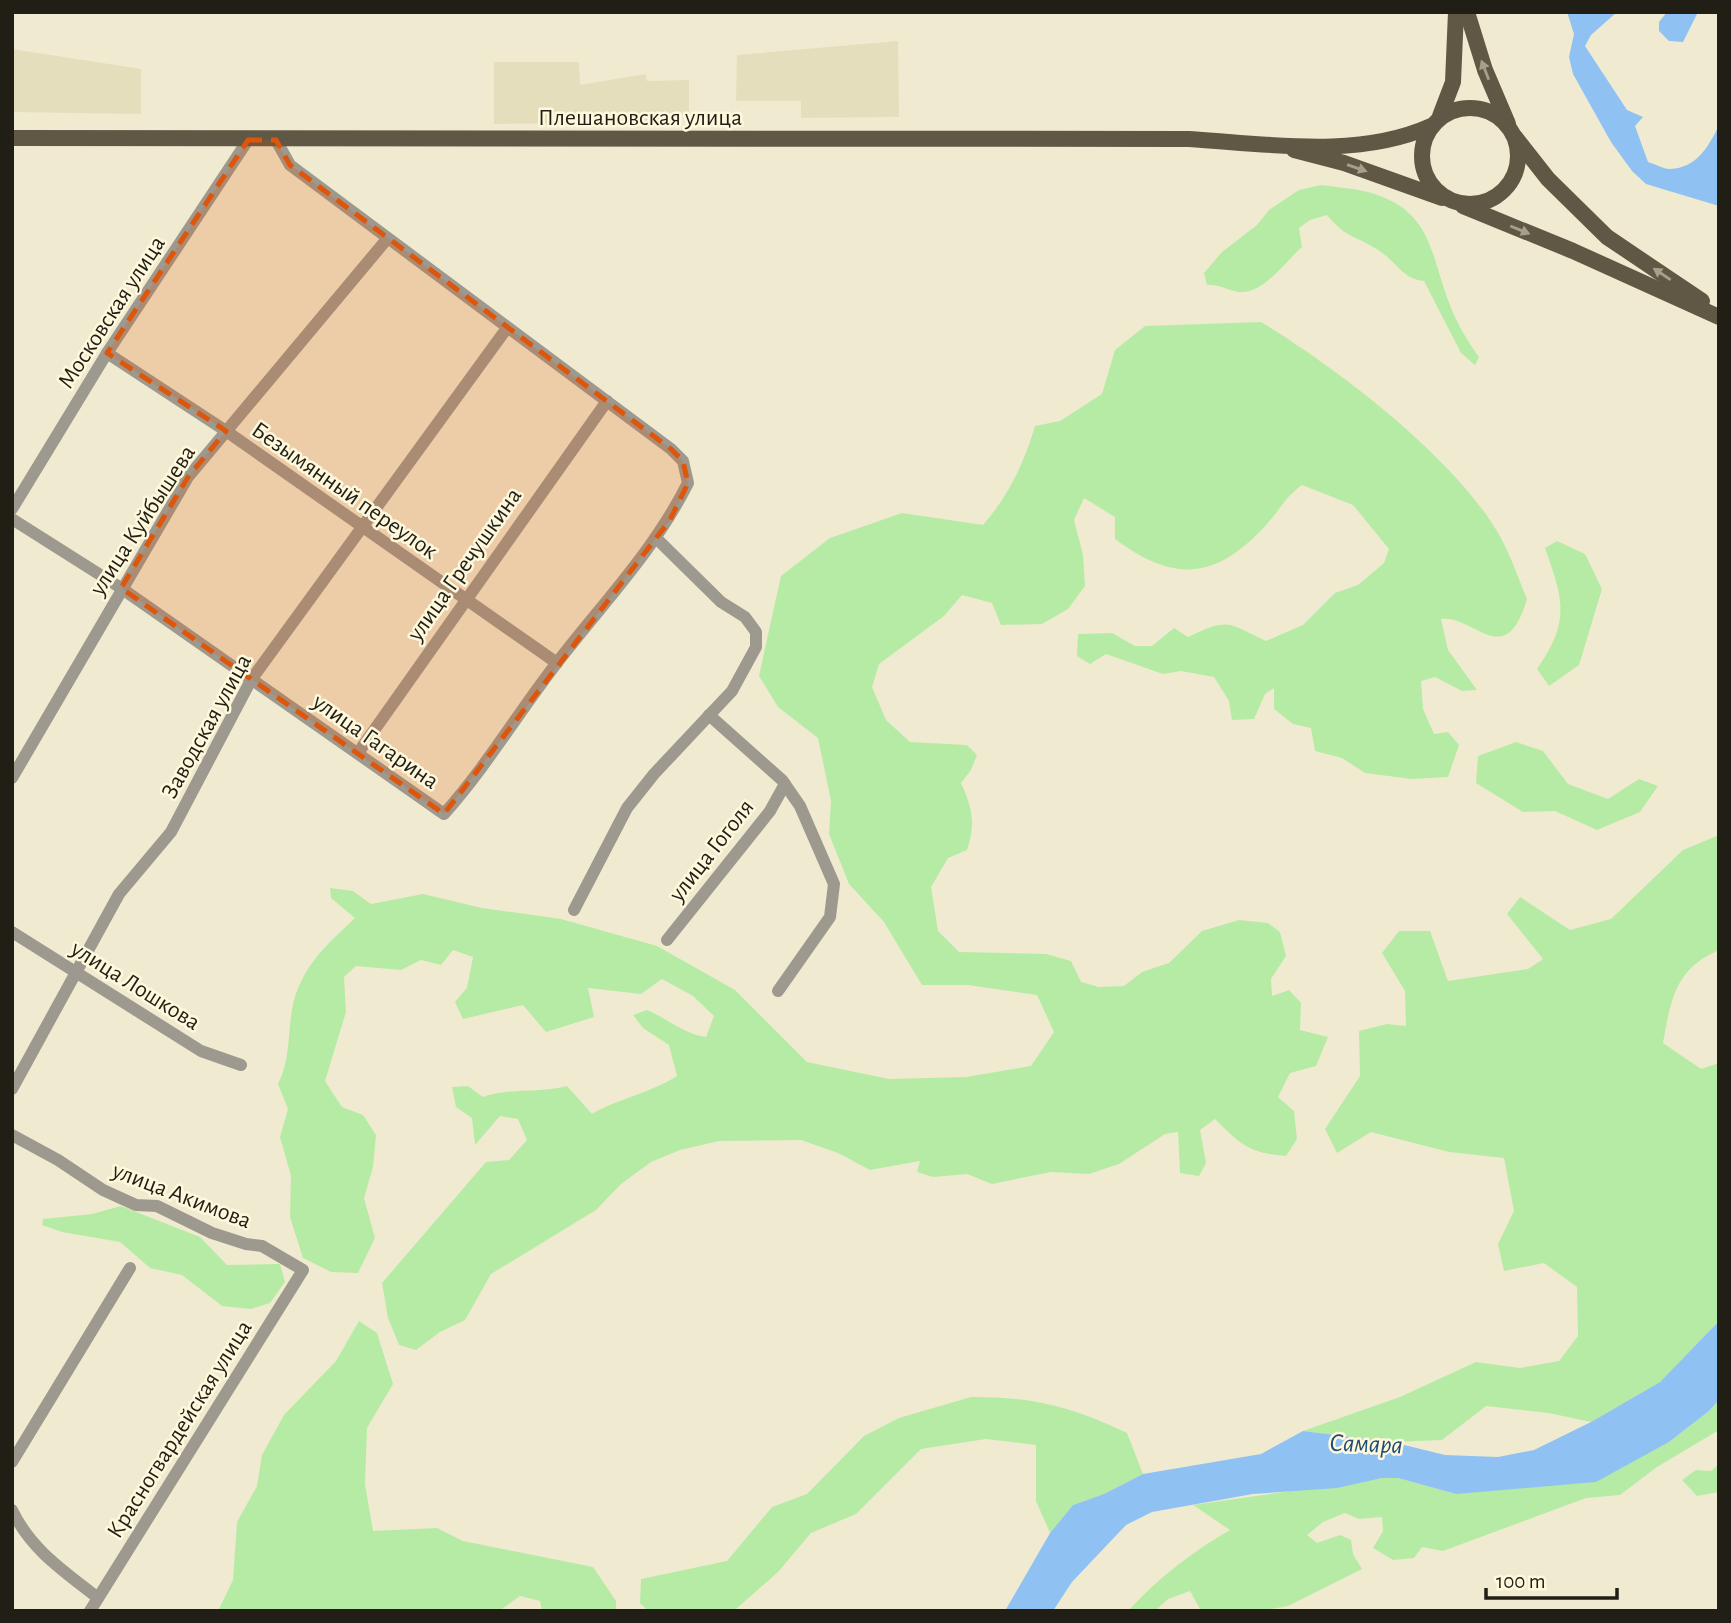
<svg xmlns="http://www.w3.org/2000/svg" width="1731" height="1623" viewBox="0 0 1731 1623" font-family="'Alegreya Sans',sans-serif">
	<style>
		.built { fill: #e5debc }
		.green { fill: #b6eba5 }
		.water { fill: #8fc2f3 }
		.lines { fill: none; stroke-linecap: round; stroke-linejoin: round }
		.minor { stroke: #9e998e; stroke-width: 12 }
		.major { stroke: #605745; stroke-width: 16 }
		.oneway { fill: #a79f89 }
		.marked { fill: #de560c; fill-opacity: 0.2; stroke: #de560c; stroke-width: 5; stroke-dasharray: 14 9; stroke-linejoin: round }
		.labels { text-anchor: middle; stroke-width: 5; stroke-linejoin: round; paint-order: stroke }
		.street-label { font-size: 24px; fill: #211f15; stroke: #fef8dd }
		.water-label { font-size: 26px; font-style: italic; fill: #1e4c74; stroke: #fef8dd }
	</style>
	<rect width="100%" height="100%" fill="#f0ebd0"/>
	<!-- built -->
	<g class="built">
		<path d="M898 41 899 117 801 118V101H736L737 55Z"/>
		<path d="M12 49 141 69V114L12 112Z"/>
		<path d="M494 62H579L580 85 646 74 647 81 689 80V115H675L667 122 494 124Z"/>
	</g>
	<!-- green -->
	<g class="green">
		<path d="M1321 185C1335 187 1350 188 1364 191 1433 208 1429 252 1450 305 1457 324 1467 340 1479 357L1475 365 1461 353 1424 281C1402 279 1396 261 1378 250 1355 235 1347 239 1327 215L1310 220 1299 228 1302 247C1286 261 1263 294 1240 292 1228 291 1221 284 1207 285L1204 273 1222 252 1257 225 1269 210 1299 190Z"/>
		<path d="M1261 322C1338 369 1459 460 1502 540 1512 559 1519 580 1527 599 1505 673 1474 614 1441 619L1448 650 1477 690 1462 691 1435 677 1421 681 1423 709 1434 734 1448 732 1459 745 1448 777 1412 779 1365 773 1342 758 1315 751 1311 728 1293 724 1274 709V688L1265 694 1254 719 1232 720 1229 701 1214 677 1181 671 1163 674 1106 654 1090 664 1077 656 1078 634 1112 633 1135 646H1152L1174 628 1188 637C1228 618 1226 622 1266 641L1303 625 1335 593 1358 585 1384 563 1389 549 1353 505 1302 485C1286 496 1279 511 1266 525 1216 580 1174 583 1115 539V517L1084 498 1074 520 1083 555 1085 586 1068 609 1042 624 1001 625 992 603 962 595 944 616 879 664 872 687 886 720 910 742 967 745 977 755 971 770 961 783C972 807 976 824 967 850L948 858 931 887 938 931 959 952 1046 954 1071 961 1081 982 1099 987 1124 986 1142 972 1169 963 1202 931 1239 920 1268 923 1280 932 1286 956 1271 979 1272 996 1289 990 1301 1003 1300 1030 1328 1037 1316 1066 1290 1073 1278 1097 1294 1111 1297 1139 1286 1156C1249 1153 1241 1145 1215 1119L1200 1130 1206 1163 1199 1176 1180 1173 1178 1132 1165 1134 1119 1164 1089 1174 1051 1172 992 1184 967 1174 933 1177 917 1172 920 1161 870 1170 838 1153 801 1140 719 1141 680 1150 651 1162 621 1184 596 1210 491 1274 465 1320 440 1332 416 1350 399 1345 388 1318 382 1283 486 1162 509 1160 527 1140 518 1119 500 1116 475 1145 472 1118 456 1107 452 1087 468 1086 483 1097C512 1087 535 1094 567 1086L592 1114C619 1098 651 1093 677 1076L669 1045 643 1028 633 1015 647 1010C668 1019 684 1034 706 1037L714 1016 693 996 662 979 641 994 588 988 594 1017 546 1032 523 1005 463 1019 455 1002 467 988 473 957 453 950 441 965 421 960 401 970 356 966 344 977 346 1012 325 1081 342 1107 363 1115 376 1135 373 1167 364 1198 375 1238 358 1273 331 1272 303 1258 290 1217 291 1176 280 1137 288 1109 278 1084C289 1062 288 1040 291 1016 297 971 324 947 355 918L331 898 330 888 353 891 371 904 423 894 482 908 561 919 657 946 735 990 807 1062 889 1079 966 1077 1031 1066 1054 1032 1037 995 968 985H922L884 922 849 884 829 834 831 801 818 738 778 707 759 676 781 576 830 538 902 513 983 525C1009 495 1024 463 1035 426L1060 421 1102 394 1115 350 1145 326Z"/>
		<path d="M1557 541 1585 554 1602 589 1579 665 1549 686 1537 669C1571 621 1563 599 1545 548Z"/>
		<path d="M1516 742 1543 751 1568 784 1608 799 1639 779 1658 786 1640 812 1597 830 1555 811 1523 812 1476 783 1478 756Z"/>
		<path d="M1719 835V950C1675 969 1671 999 1663 1043L1701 1069 1719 1063V1321L1660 1382 1591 1422 1549 1413 1486 1406 1442 1440 1392 1442 1303 1431 1400 1397 1476 1362 1520 1368 1559 1361 1578 1336 1577 1287 1544 1263 1504 1271 1498 1244 1514 1211 1504 1158 1449 1152 1371 1132 1337 1153 1325 1129 1360 1076 1359 1031 1387 1024 1406 1026 1405 991 1382 953 1399 931H1430L1448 981 1528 969 1543 959 1507 914 1520 897 1570 930 1611 919 1683 850Z"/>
		<path d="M121 1206 200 1237 227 1265 280 1264 285 1282 270 1303 251 1309 222 1306 182 1275 150 1268 120 1242 62 1232 42 1225 43 1219 92 1214Z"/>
		<path d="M359 1321 377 1333 393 1384 367 1428 365 1484 373 1531 437 1528 463 1541 593 1567 616 1601V1611H542L540 1601 520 1596 499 1611H218L233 1580 237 1522 257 1486 262 1455 284 1415 336 1361Z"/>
		<path d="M971 1397C1033 1397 1070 1406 1127 1433L1143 1474 1104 1494 1073 1505 1050 1533 1036 1501V1445L986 1439 921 1449 856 1514 811 1533 778 1572 735 1610 648 1611 640 1603 641 1579 727 1561 772 1507 807 1494 864 1436 899 1418Z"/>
		<path d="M1719 1400V1430L1657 1467 1620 1495 1586 1498 1443 1551 1422 1547 1414 1558 1393 1560 1373 1548 1383 1531 1382 1517 1359 1519 1345 1513 1323 1522 1307 1535 1317 1543 1340 1535 1351 1540 1353 1554 1362 1569 1288 1606 1261 1611H1201L1190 1591 1168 1599 1155 1611H1128C1157 1579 1193 1551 1230 1530L1193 1505 1382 1478H1398L1456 1494 1669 1442 1709 1411Z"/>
		<path d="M1719 1464V1492L1697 1496 1682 1480 1696 1470 1711 1471Z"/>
	</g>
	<!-- water -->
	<g class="water">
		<path d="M1567 12H1617L1591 35 1585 46 1627 110 1643 117 1635 126 1648 162C1655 164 1663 169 1670 169 1697 168 1709 146 1719 125V206L1646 184 1632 171 1611 142 1573 74 1569 57 1574 34Z"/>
		<path d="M1667 12H1698L1683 42 1669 41 1659 31V22Z"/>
		<path d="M1719 1321V1400L1709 1411 1669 1442 1596 1482 1456 1494 1398 1478H1382L1337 1488 1253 1494 1152 1512 1126 1525 1072 1582 1053 1611H1005L1050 1533 1073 1505 1104 1494 1143 1474 1261 1454 1303 1431 1392 1442 1445 1455 1498 1457 1534 1450 1591 1422 1660 1382Z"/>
	</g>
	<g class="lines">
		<!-- minor -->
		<g class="minor">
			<path d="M107 353 226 431 557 663"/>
			<path d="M12 509 107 353 248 140"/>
			<path d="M12 519 121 588 444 814C486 767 518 713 556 664 602 604 654 551 688 483L683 461 671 449 290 165 276 140"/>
			<path d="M709 715 782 780 800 806 834 884 830 917 778 991"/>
			<path d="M358 753 607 401"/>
			<path d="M12 778 188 477 387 239"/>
			<path d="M574 910 627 808 654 774 732 691 756 647V632L745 617 721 602 657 539"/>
			<path d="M12 932 201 1051 241 1065"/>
			<path d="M667 940 770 811 785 784"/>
			<path d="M12 1089 119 894 171 832 251 680 507 328"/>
			<path d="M12 1135 58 1160 103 1190 136 1205 157 1206 212 1233 246 1244 262 1246 303 1270 90 1611"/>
			<path d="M12 1462 130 1268"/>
			<path d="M12 1510C31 1550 64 1571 98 1598"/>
		</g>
		<!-- major -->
		<g class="major">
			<path d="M1467 12 1485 70 1508 124"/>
			<circle cx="1470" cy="156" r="48"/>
			<path d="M1440 116 1453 82 1456 12"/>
			<path d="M1515 137 1548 179 1607 237 1702 301"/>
			<path d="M12 138 1189 139C1268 144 1357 159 1431 126"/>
			<path d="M1294 150 1344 163 1442 198"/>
			<path d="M1463 206 1573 251 1719 317"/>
		</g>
	</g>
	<!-- one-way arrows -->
	<defs><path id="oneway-solid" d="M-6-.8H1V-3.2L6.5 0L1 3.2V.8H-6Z" transform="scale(1.75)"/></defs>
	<g class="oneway">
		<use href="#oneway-solid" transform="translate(1485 70) rotate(-111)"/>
		<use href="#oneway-solid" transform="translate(1357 168) rotate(19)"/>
		<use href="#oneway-solid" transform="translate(1520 230) rotate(22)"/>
		<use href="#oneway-solid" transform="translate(1662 274) rotate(-146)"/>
	</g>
	<!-- marked area -->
	<path class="marked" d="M248 140H276L290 165 671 449 683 461 688 483 670 520 444 814 121 588 188 477 226 431 107 353Z"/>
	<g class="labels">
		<!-- street labels -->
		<g class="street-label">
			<text x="640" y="125">Плешановская улица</text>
			<text transform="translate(111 312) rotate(-57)" y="8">Московская улица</text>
			<text transform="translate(345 490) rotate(35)" y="8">Безымянный переулок</text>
			<text transform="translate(142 520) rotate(-57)" y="8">улица Куйбышева</text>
			<text transform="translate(464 564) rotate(-55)" y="8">улица Гречушкина</text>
			<text transform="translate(206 726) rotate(-61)" y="8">Заводская улица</text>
			<text transform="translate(376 741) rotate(35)" y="8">улица Гагарина</text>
			<text transform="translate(711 850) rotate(-52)" y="8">улица Гоголя</text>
			<text transform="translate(136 985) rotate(32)" y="8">улица Лошкова</text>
			<text transform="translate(182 1195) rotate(21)" y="8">улица Акимова</text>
			<text transform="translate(179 1429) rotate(-58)" y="8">Красногвардейская улица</text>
		</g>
		<!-- water labels -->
		<g class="water-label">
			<text transform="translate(1366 1443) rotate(2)" y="9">Самара</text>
		</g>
	</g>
	<!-- border -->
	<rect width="1731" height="1623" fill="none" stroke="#211f15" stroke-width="28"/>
	<!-- scale -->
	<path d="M1486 1588v10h131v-10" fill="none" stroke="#211f15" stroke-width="3.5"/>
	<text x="1496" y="1588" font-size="21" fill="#211f15" stroke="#fef8dd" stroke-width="5" paint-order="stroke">100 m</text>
</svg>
